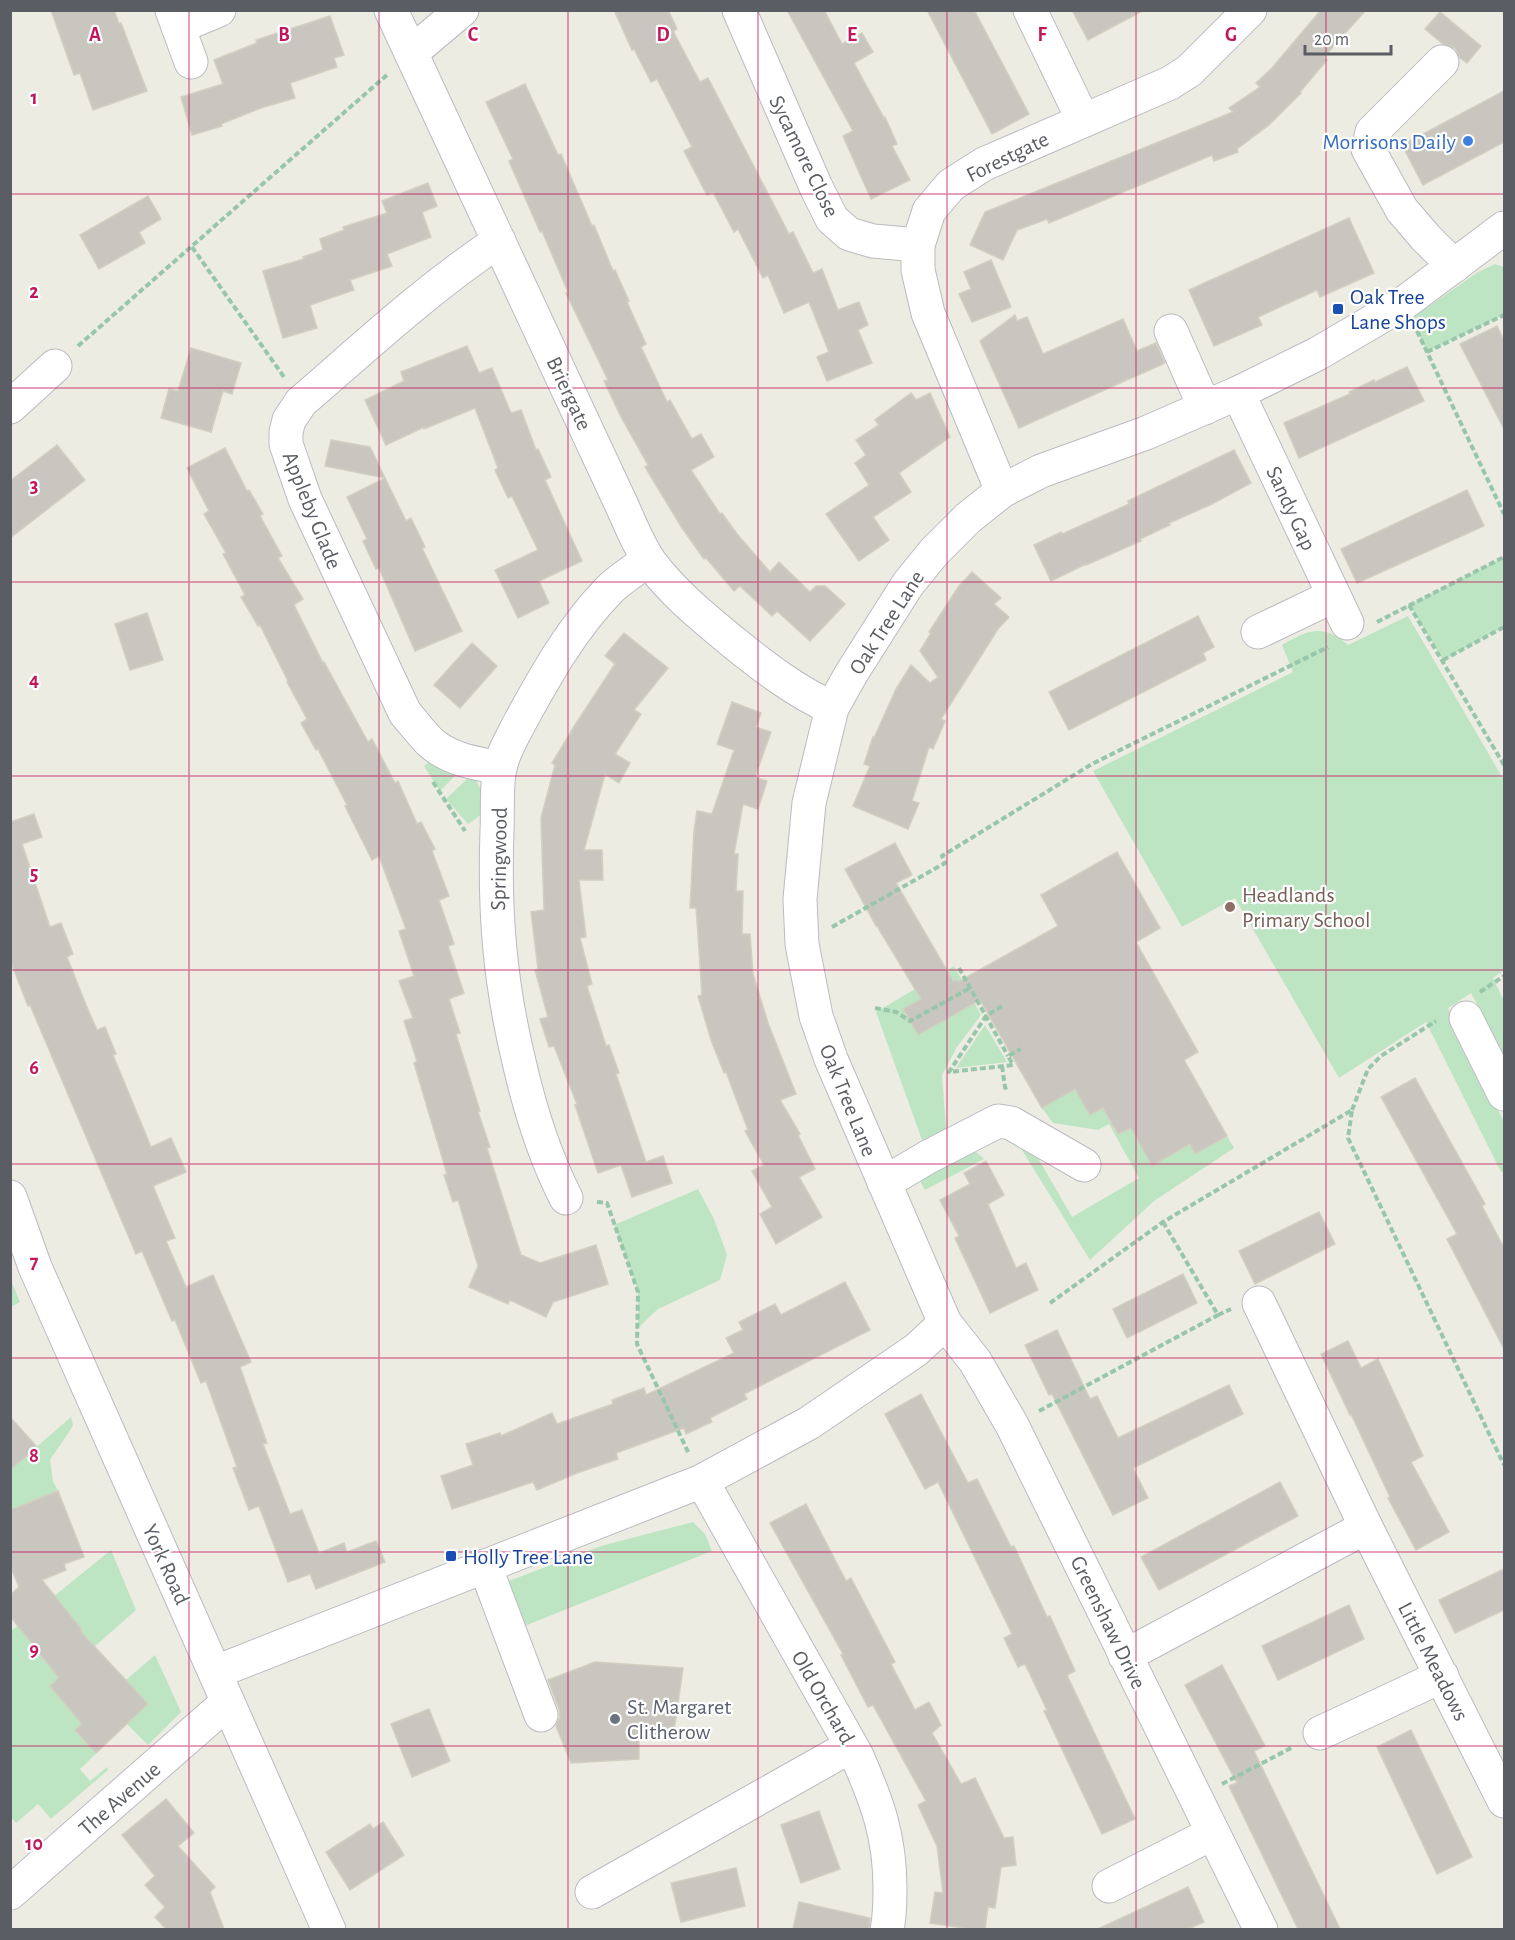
<svg xmlns="http://www.w3.org/2000/svg" width="1515" height="1940" viewBox="0 0 1515 1940" font-family="'Alegreya Sans',sans-serif">
	<style>
		.green { fill: #bee5c3 }
		.building { fill: #c8c6bf; stroke: #d2cfc0; stroke-width: 1.5 }
		.lines { fill: none; stroke-linecap: round; stroke-linejoin: round }
		.minor-casing { stroke: #babbc1; stroke-width: 35 }
		.path { stroke: #97c6ab; stroke-width: 4; stroke-dasharray: 6 3; stroke-linecap: butt }
		.minor { stroke: #fff; stroke-width: 33 }
		.grid { fill: none; stroke: #c2185b; stroke-width: 1.5; stroke-opacity: 0.55 }
		.shop-dot { fill: #3f7fe0; stroke: #fff; stroke-width: 2 }
		.transit-dot { fill: #1a4fb4; stroke: #fff; stroke-width: 2 }
		.education-dot { fill: #8d6e63; stroke: #fff; stroke-width: 2 }
		.worship-dot { fill: #6b7280; stroke: #fff; stroke-width: 2 }
		.labels { text-anchor: middle; stroke-width: 4.5; stroke-linejoin: round; paint-order: stroke }
		.shop-label { font-size: 22px; fill: #366cbe; stroke: #fff; text-anchor: end }
		.street-label { font-size: 22px; fill: #5a5d63; stroke: #fff }
		.transit-label { font-size: 22px; fill: #164399; stroke: #fff; text-anchor: start }
		.education-label { font-size: 22px; fill: #785e54; stroke: #fff; text-anchor: start }
		.worship-label { font-size: 22px; fill: #5b616d; stroke: #fff; text-anchor: start }
		.grid-label { font-size: 20px; text-anchor: middle; font-weight: bold; fill: #c2185b; stroke: #fff; stroke-width: 4.5; stroke-linejoin: round; paint-order: stroke }
	</style>
	<rect width="100%" height="100%" fill="#edece2"/>
	<!-- green -->
	<g class="green">
		<path d="M1495 264 1504 267V315L1427 352 1411 319 1478 272Z"/>
		<path d="M1504 557V627L1443 660 1409 605Z"/>
		<path d="M1408 616 1504 780V970L1493 978 1504 1001V1055L1471 993 1448 1008 1504 1122V1171L1501 1172 1426 1022 1339 1078 1235 898 1182 927 1093 771 1293 672 1282 645C1308 630 1322 623 1348 645Z"/>
		<path d="M433 759 461 770 440 791 424 766Z"/>
		<path d="M468 778 475 779 484 795V813L468 824 446 799Z"/>
		<path d="M954 966 981 1015 957 1047 942 1075 946 1128 961 1130 940 1143 922 1140 876 1012Z"/>
		<path d="M985 1025 1007 1062 956 1068Z"/>
		<path d="M1075 1089 1103 1108 1118 1134 1131 1128 1152 1166 1190 1144 1195 1153 1227 1136 1234 1148 1154 1201 1090 1260 1017 1142 1027 1139 1072 1217 1139 1178 1109 1124 1098 1130 1053 1123 1042 1108Z"/>
		<path d="M976 1152 984 1159 925 1190 921 1183 922 1175 967 1153Z"/>
		<path d="M698 1189 714 1219 727 1255 720 1280 658 1309 638 1328V1292L614 1225Z"/>
		<path d="M10 1278 20 1302 11 1307H10Z"/>
		<path d="M71 1417 73 1425 71 1429 50 1460 53 1481 58 1491 11 1510 10 1470Z"/>
		<path d="M693 1522 705 1534 712 1551 522 1627 506 1582 601 1546Z"/>
		<path d="M111 1550 136 1610 50 1686 82 1724 75 1730 85 1742 103 1747 80 1769 90 1781 107 1767 108 1770 51 1819 38 1804 16 1823 11 1817V1631Z"/>
		<path d="M155 1655 181 1712 148 1745 127 1724 148 1704 126 1680Z"/>
	</g>
	<!-- building -->
	<g class="building">
		<path d="M51 10H114L119 24 121 23 147 91 93 110 80 73 74 75Z"/>
		<path d="M614 10H668L677 29 673 31 700 82 708 78 789 234 793 232 813 273 822 269 838 310 859 302 868 325 858 330 872 363 827 381 817 357 829 352 809 302 784 313 768 275 763 278 738 229 734 232 713 192 707 195 684 151 692 147 657 79 651 82 634 49 632 50Z"/>
		<path d="M787 10H824L842 44 862 33 873 52 854 63 884 118 885 117 897 144 892 146 910 180 871 199 843 136 853 131Z"/>
		<path d="M927 10H974L1029 114 992 134Z"/>
		<path d="M1072 10H1144L1088 40Z"/>
		<path d="M1321 10H1366L1324 57 1327 60 1300 92 1301 93 1269 125 1237 149 1238 152 1214 161 1212 155 1049 223 1047 219 1017 230 1003 260 970 245 985 212 1233 112 1229 108 1260 87 1256 83 1272 68Z"/>
		<path d="M1440 12 1481 46 1467 63 1460 58 1455 48 1443 44 1425 29Z"/>
		<path d="M330 16 344 55 334 58 337 67 290 83 295 98 261 108 221 124 222 126 192 135 181 97 223 84 214 60 257 43 256 40Z"/>
		<path d="M525 84 558 155 561 154 592 226 594 225 613 271 615 270 629 301 627 302 646 344 641 347 667 402 670 400 692 439 701 434 714 457 691 470 720 514 722 513 737 534 770 572 779 562 810 592 816 586H825L845 604 810 641 777 611 772 616 740 586 734 591 706 558 704 559 682 528 645 467 648 465 621 417 604 381 608 380 566 293 568 292 542 231 540 232 509 161 513 159 486 102Z"/>
		<path d="M1504 91V142L1423 185 1402 145Z"/>
		<path d="M428 183 437 206 422 212 431 237 387 254 392 266 350 280 354 290 310 305 317 328 283 338 263 271 304 259 303 257 323 250 320 239 344 230 343 227 387 213 382 201Z"/>
		<path d="M148 196 161 219 139 232 145 243 99 269 80 235Z"/>
		<path d="M1349 218 1374 273 1320 297 1317 290 1258 317 1262 325 1214 346 1189 290Z"/>
		<path d="M991 260 1011 307 972 322 959 294 971 289 964 272Z"/>
		<path d="M1015 315 1017 321 1027 317 1043 354 1123 319 1137 351 1156 343 1165 363 1019 428 980 341Z"/>
		<path d="M1497 326 1504 341V429L1460 344Z"/>
		<path d="M467 346 479 373 492 368 511 413 521 410 536 450 538 449 551 477 545 480 582 561 539 581 549 603 518 618 495 570 538 550 512 496 508 498 495 470 498 468 475 408 424 429V427L386 445 365 400 404 381 401 372Z"/>
		<path d="M191 348 241 363 232 394 223 391 211 432 161 418 169 389 178 391Z"/>
		<path d="M1407 367 1424 401 1299 458 1284 423 1350 394 1349 392 1374 380 1375 382Z"/>
		<path d="M911 393 916 400 930 393 950 437 899 473 911 492 873 517 889 540 859 561 826 514 869 485 855 463 866 455 856 440 879 425 875 420Z"/>
		<path d="M331 440 370 447 385 478 325 466Z"/>
		<path d="M57 445 85 480 10 538V481Z"/>
		<path d="M225 448 247 491 249 490 263 514 260 516 282 556 278 558 303 599 294 605 323 663 324 662 368 742 372 739 395 783 398 781 417 824 421 822 435 849 432 851 449 896 439 900 454 944 448 946 464 993 449 999 460 1033 456 1034 480 1111 478 1112 490 1147 487 1148 521 1255 540 1263 596 1245 608 1284 553 1302 546 1317 510 1300 508 1304 469 1287 478 1266 458 1200 453 1202 444 1175 447 1174 414 1063 417 1061 404 1021 413 1018 399 981 414 976 399 931 406 929 379 856 372 860 345 806 347 805 318 749 316 750 301 723 307 719 287 682 288 681 260 625 258 626 241 597 245 595 223 554 226 553 204 514 209 511 187 468Z"/>
		<path d="M1234 450 1251 483 1212 504 1169 523 1170 525 1140 539 1141 541 1086 565V564L1051 581 1034 545 1061 532 1062 534 1129 504 1128 501Z"/>
		<path d="M385 478 406 521 411 518 425 547 422 548 462 631 415 651 379 568 376 569 363 541 367 539 347 497Z"/>
		<path d="M1467 490 1484 526 1357 583 1341 549Z"/>
		<path d="M972 572 1001 598 994 604 1009 617 998 629 941 719 945 721 933 749 929 747 912 801 919 803 908 829 853 806 870 766 864 764 873 737 874 738 896 689 911 665 930 683 938 677 920 651 931 633 929 632 959 586Z"/>
		<path d="M147 613 163 660 130 670 115 624Z"/>
		<path d="M1198 616 1214 647 1203 653 1206 660 1069 730 1049 692Z"/>
		<path d="M624 633 668 668 634 710 641 714 615 754 630 763 619 783 605 774 584 850H602L603 880H579L586 937 580 938 592 984 587 986 606 1046 609 1045 619 1073 616 1074 646 1162 663 1156 672 1183 632 1197 621 1165 598 1173 575 1105 577 1104 554 1046 549 1047 540 1019 548 1017 535 970 538 969 531 912 544 910 541 818 555 765 552 763 571 732 573 734 571 731 615 664 605 656Z"/>
		<path d="M472 643 497 666 460 708 434 685Z"/>
		<path d="M732 702 761 713 756 727 771 732 755 777 767 781 758 809 743 804 734 854H738L736 891H743L742 934H750L753 974 768 1023 796 1094 780 1100 800 1134 798 1135 815 1169 799 1177 822 1217 776 1244 760 1214 772 1207 752 1171 764 1165 745 1131 748 1130 726 1072 724 1073 711 1040 698 996 702 995 697 920 696 908H690L694 831 697 811 712 814 734 750 717 744Z"/>
		<path d="M34 814 42 837 22 844 50 927 61 923 73 954 67 957 86 1005 97 1030 105 1027 116 1054 113 1055 151 1147 171 1138 186 1172 153 1186 175 1238 166 1241 186 1287 213 1275 234 1323 251 1362 240 1367 267 1443 263 1444 290 1514 302 1510 319 1553 344 1543 347 1552 376 1541 385 1562 316 1589 310 1574 288 1582 259 1506 249 1510 233 1468 237 1467 206 1381 201 1383 175 1320 172 1321 142 1251 136 1254 30 1005 28 1006 10 960V822Z"/>
		<path d="M895 843 912 875 896 883 953 981 957 980 958 982 1058 926 1041 895 1117 852 1160 928 1136 942 1198 1052 1184 1060 1227 1136 1195 1154 1190 1144 1152 1166 1131 1128 1118 1134 1103 1108 1090 1115 1075 1089 1042 1108 980 1000 918 1035 903 1009 921 999 877 926H876L845 869Z"/>
		<path d="M1415 1078 1485 1204 1482 1206 1504 1248V1349L1447 1239 1457 1234 1381 1097Z"/>
		<path d="M986 1161 1004 1195 988 1204 1016 1268 1026 1263 1038 1290 990 1313 955 1238 959 1236 940 1200 970 1184 964 1173Z"/>
		<path d="M1319 1212 1335 1244 1255 1284 1239 1251Z"/>
		<path d="M1183 1274 1197 1303 1127 1338 1113 1309Z"/>
		<path d="M845 1282 870 1330 744 1394 747 1399 710 1418 712 1422 686 1434 684 1428 616 1453 618 1459 577 1473 537 1490 533 1482 452 1509 441 1476 473 1465 466 1444 500 1433 501 1436 552 1413 557 1424 613 1404 612 1400 644 1388 646 1395 734 1353 726 1338 743 1330 739 1322 775 1304 781 1315Z"/>
		<path d="M1057 1330 1090 1399 1097 1396 1118 1438 1229 1385 1243 1414 1133 1468 1148 1498 1113 1515 1052 1394 1049 1395 1025 1345Z"/>
		<path d="M1348 1341 1361 1368 1378 1359 1423 1456 1411 1462 1449 1532 1416 1550 1388 1498 1390 1497 1351 1414 1350 1415 1321 1354Z"/>
		<path d="M921 1394 968 1483 977 1479 1011 1547 1014 1546 1047 1617 1050 1616 1075 1671 1067 1675 1135 1819 1102 1834 1044 1711 1047 1710 1025 1664 1018 1667 1004 1638 1012 1634 938 1482 925 1489 885 1414Z"/>
		<path d="M10 1417 37 1447 10 1470Z"/>
		<path d="M1280 1482 1298 1516 1159 1590 1141 1557Z"/>
		<path d="M58 1491 84 1557 64 1564 66 1570 42 1580 82 1630 81 1632 148 1704 96 1753 75 1730 82 1724 50 1686 59 1678 10 1616V1595L19 1587 10 1565V1510Z"/>
		<path d="M806 1504 846 1581 851 1578 895 1662 891 1664 915 1710 929 1702 941 1725 932 1733 961 1784 975 1778 1004 1838 1013 1837 1016 1865 1001 1867 995 1908 988 1907 985 1929H971L930 1923 935 1892 943 1893 937 1846 918 1805 926 1801 873 1705 868 1707 841 1655 843 1654 770 1523Z"/>
		<path d="M1504 1569V1610L1455 1633 1439 1600Z"/>
		<path d="M1349 1605 1364 1639 1278 1680 1262 1646Z"/>
		<path d="M595 1662 683 1668 673 1738 639 1739V1759L571 1763 556 1726 560 1717 559 1709 548 1680Z"/>
		<path d="M1222 1665 1265 1746 1254 1751 1340 1929H1298L1229 1786 1237 1783 1185 1685Z"/>
		<path d="M429 1709 450 1761 412 1777 391 1724Z"/>
		<path d="M1411 1730 1472 1857 1437 1874 1377 1747Z"/>
		<path d="M166 1799 194 1833 178 1846 215 1887 210 1892 224 1929H166L155 1917 165 1907 145 1885 155 1876 122 1835Z"/>
		<path d="M819 1811 840 1869 801 1883 781 1825Z"/>
		<path d="M383 1822 404 1855 350 1890 326 1852 370 1824 373 1829Z"/>
		<path d="M736 1868 745 1906 681 1922 671 1883Z"/>
		<path d="M1188 1887 1204 1922 1188 1929H1098Z"/>
		<path d="M799 1902 870 1918 869 1929H793Z"/>
	</g>
	<g class="lines">
		<defs>
			<g id="minor">
				<path d="M172 10 191 62"/>
				<path d="M391 10 623 508C631 526 639 546 650 562 673 593 703 617 733 642 764 667 795 691 832 708"/>
				<path d="M739 10 816 187 832 219 849 234 873 241 918 245"/>
				<path d="M1030 10 1083 120"/>
				<path d="M178 27 219 10"/>
				<path d="M411 53 462 10"/>
				<path d="M1442 62 1372 132 1368 149 1402 210 1426 238 1454 266"/>
				<path d="M499 241C428 288 366 346 301 402L289 420 286 432V444L305 499 405 713C413 722 421 733 430 742 450 760 475 763 500 768"/>
				<path d="M1171 331 1205 408"/>
				<path d="M1238 393 1347 623"/>
				<path d="M10 407 55 366"/>
				<path d="M1002 491 928 313 918 270V245L929 211 951 185 984 164 1170 83 1189 71 1250 10"/>
				<path d="M1258 632 1333 596"/>
				<path d="M1466 1018 1504 1094"/>
				<path d="M884 1183 928 1157 998 1121 1011 1123 1084 1165"/>
				<path d="M10 1197 35 1267 329 1930"/>
				<path d="M566 1198C544 1155 531 1113 520 1066 500 984 494 915 497 831 498 814 496 784 500 768 503 752 513 736 520 722 545 676 572 628 609 590 620 579 635 570 648 560"/>
				<path d="M1259 1303 1366 1527 1504 1801"/>
				<path d="M702 1481 856 1754C877 1801 890 1836 890 1888 890 1902 890 1916 887 1930"/>
				<path d="M485 1566 541 1715"/>
				<path d="M1125 1656 1366 1527"/>
				<path d="M216 1672 702 1481 809 1423 916 1350 945 1323"/>
				<path d="M1320 1733 1442 1676"/>
				<path d="M1109 1886 1213 1833"/>
				<path d="M592 1892 851 1746"/>
				<path d="M10 1893 228 1702"/>
				<path d="M1261 1930 1012 1425 975 1361 945 1323 831 1059 816 1016 802 944 800 899 809 803 832 708 851 674 908 584 934 552 968 518 1002 491 1041 471 1146 433 1238 393 1317 354 1404 303 1504 228"/>
			</g>
		</defs>
		<!-- minor casing -->
		<use href="#minor" class="minor-casing"/>
		<!-- path -->
		<g class="path">
			<path d="M192 247 284 377"/>
			<path d="M1417 331 1504 514"/>
			<path d="M78 346 388 74"/>
			<path d="M1427 352 1504 315"/>
			<path d="M1409 605 1504 765"/>
			<path d="M1377 622 1504 557"/>
			<path d="M1443 660 1504 627"/>
			<path d="M433 782 465 831"/>
			<path d="M832 927 945 863 942 856 1092 764 1328 647"/>
			<path d="M959 968 1008 1056"/>
			<path d="M1480 992 1504 976"/>
			<path d="M1002 1006 986 1016 949 1072 1013 1065 1008 1056 1021 1049"/>
			<path d="M875 1008 896 1012 910 1021 970 988"/>
			<path d="M1002 1066 1005 1087 1007 1091"/>
			<path d="M1352 1110 1368 1069 1381 1056 1436 1021"/>
			<path d="M597 1202 607 1203 638 1292 637 1344 689 1454"/>
			<path d="M1163 1222 1218 1315 1231 1309"/>
			<path d="M1050 1303 1163 1222 1352 1110 1348 1138 1504 1465"/>
			<path d="M1039 1411 1218 1315"/>
			<path d="M1222 1784 1293 1747"/>
		</g>
		<!-- minor -->
		<use href="#minor" class="minor"/>
	</g>
	<!-- grid -->
	<path class="grid" d="M189 10V1930M379 10V1930M568 10V1930M758 10V1930M947 10V1930M1136 10V1930M1326 10V1930M10 194H1504M10 388H1504M10 582H1504M10 776H1504M10 970H1504M10 1164H1504M10 1358H1504M10 1552H1504M10 1746H1504"/>
	<!-- markers -->
	<circle class="shop-dot" cx="1468" cy="141" r="6"/>
	<g class="transit-dot">
		<rect x="1332" y="303" width="12" height="12" rx="3"/>
		<rect x="445" y="1550" width="12" height="12" rx="3"/>
	</g>
	<circle class="education-dot" cx="1230" cy="907" r="6"/>
	<circle class="worship-dot" cx="615" cy="1719" r="6"/>
	<g class="labels">
		<!-- shop labels -->
		<g class="shop-label">
			<text x="1456" y="149">Morrisons Daily</text>
		</g>
		<!-- street labels -->
		<g class="street-label">
			<text transform="translate(805 156) rotate(64)" y="8">Sycamore Close</text>
			<text transform="translate(1007 156) rotate(-26)" y="8">Forestgate</text>
			<text transform="translate(570 393) rotate(65)" y="8">Briergate</text>
			<text transform="translate(1292 508) rotate(65)" y="8">Sandy Gap</text>
			<text transform="translate(313 510) rotate(68)" y="8">Appleby Glade</text>
			<text transform="translate(886 622) rotate(-57)" y="8">Oak Tree Lane</text>
			<text transform="translate(498 859) rotate(-89)" y="8">Springwood</text>
			<text transform="translate(849 1100) rotate(68)" y="8">Oak Tree Lane</text>
			<text transform="translate(167 1564) rotate(66)" y="8">York Road</text>
			<text transform="translate(1109 1622) rotate(64)" y="8">Greenshaw Drive</text>
			<text transform="translate(1434 1661) rotate(63)" y="8">Little Meadows</text>
			<text transform="translate(824 1697) rotate(60)" y="8">Old Orchard</text>
			<text transform="translate(119 1798) rotate(-41)" y="8">The Avenue</text>
		</g>
		<!-- transit labels -->
		<g class="transit-label">
			<text x="1350" y="304">Oak Tree<tspan x="1350" dy="25">Lane Shops</tspan></text>
			<text x="463" y="1564">Holly Tree Lane</text>
		</g>
		<!-- education labels -->
		<g class="education-label">
			<text x="1242" y="902">Headlands<tspan x="1242" dy="25">Primary School</tspan></text>
		</g>
		<!-- worship labels -->
		<g class="worship-label">
			<text x="627" y="1714">St. Margaret<tspan x="627" dy="25">Clitherow</tspan></text>
		</g>
	</g>
	<g class="grid-label">
		<text x="95" y="41">A</text>
		<text x="284" y="41">B</text>
		<text x="473" y="41">C</text>
		<text x="663" y="41">D</text>
		<text x="852" y="41">E</text>
		<text x="1042" y="41">F</text>
		<text x="1231" y="41">G</text>
		<text x="34" y="104">1</text>
		<text x="34" y="298">2</text>
		<text x="34" y="492">3</text>
		<text x="34" y="686">4</text>
		<text x="34" y="880">5</text>
		<text x="34" y="1074">6</text>
		<text x="34" y="1268">7</text>
		<text x="34" y="1462">8</text>
		<text x="34" y="1656">9</text>
		<text x="34" y="1850">10</text>
	</g>
	<!-- border -->
	<rect width="1515" height="1940" fill="none" stroke="#5a5d63" stroke-width="24"/>
	<!-- scale -->
	<path d="M1305 45v9h86v-9" fill="none" stroke="#5a5d63" stroke-width="3"/>
	<text x="1314" y="45" font-size="18" fill="#5a5d63" stroke="#ffffff" stroke-width="4.5" paint-order="stroke">20 m</text>
</svg>
